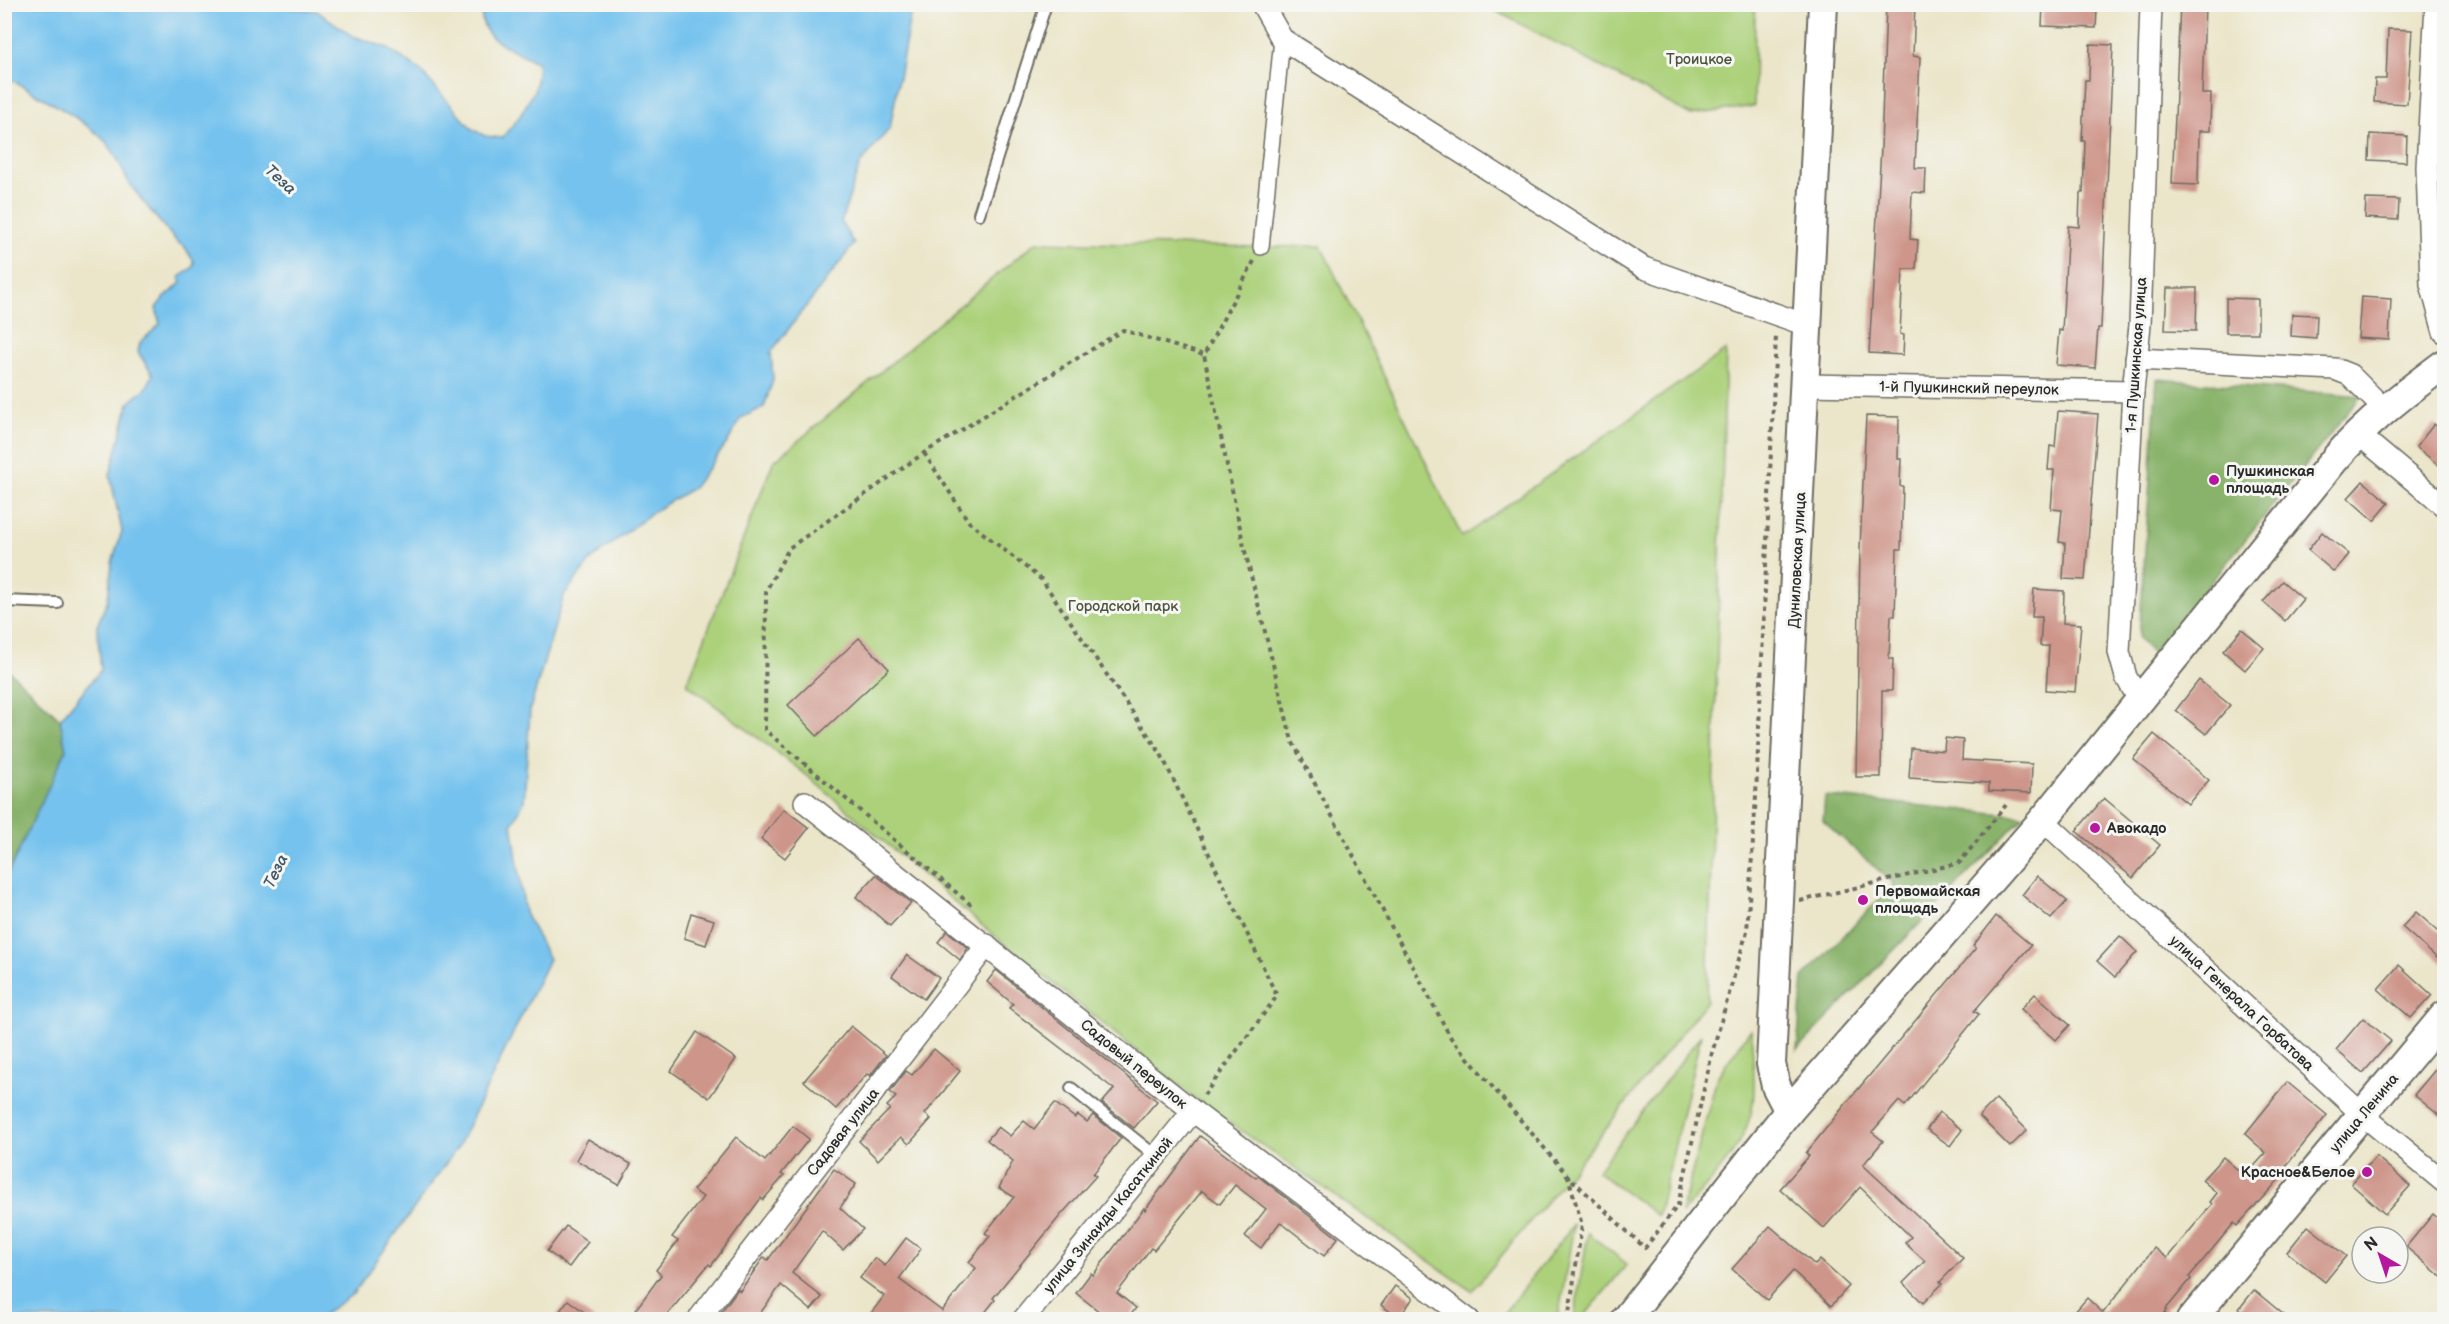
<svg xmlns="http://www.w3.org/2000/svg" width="2449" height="1324" viewBox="0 0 2449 1324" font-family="'Balsamiq Sans',sans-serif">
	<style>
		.green { fill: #acd17a; stroke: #6c7e52; stroke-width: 1.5 }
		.forest { fill: #89b36a; stroke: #5a6f4a; stroke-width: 1.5 }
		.water { fill: #74c2ee; stroke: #50768c; stroke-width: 1.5 }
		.building { fill: #ce958a }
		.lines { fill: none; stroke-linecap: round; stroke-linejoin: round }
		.service-casing { stroke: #6e6c63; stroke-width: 14 }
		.pedestrian-casing { stroke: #6e6c63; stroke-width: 18 }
		.minor-casing { stroke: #6e6c63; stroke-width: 24 }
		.secondary-casing { stroke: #6e6c63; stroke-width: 32 }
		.path { stroke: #6e6c63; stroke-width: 4; stroke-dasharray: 4.5 4.5; stroke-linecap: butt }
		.service { stroke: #fff; stroke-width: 10 }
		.pedestrian { stroke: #fff; stroke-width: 15 }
		.minor { stroke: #fff; stroke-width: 21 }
		.secondary { stroke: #fff; stroke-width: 28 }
		.poi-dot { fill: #b5179e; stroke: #f6f6f2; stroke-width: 2 }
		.labels { text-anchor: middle; stroke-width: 6; stroke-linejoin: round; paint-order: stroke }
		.park-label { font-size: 15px; fill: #4b543f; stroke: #f6f6f2 }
		.street-label { font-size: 15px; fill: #2b2b2b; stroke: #f6f6f2 }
		.poi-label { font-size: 15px; font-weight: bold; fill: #2b2b2b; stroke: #f6f6f2; text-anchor: start }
		.water-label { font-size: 16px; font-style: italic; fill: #415866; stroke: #f6f6f2 }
	</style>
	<rect width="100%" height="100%" fill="#f6f6f2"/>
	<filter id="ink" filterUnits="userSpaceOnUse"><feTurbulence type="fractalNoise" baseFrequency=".0167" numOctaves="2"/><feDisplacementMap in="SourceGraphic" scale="12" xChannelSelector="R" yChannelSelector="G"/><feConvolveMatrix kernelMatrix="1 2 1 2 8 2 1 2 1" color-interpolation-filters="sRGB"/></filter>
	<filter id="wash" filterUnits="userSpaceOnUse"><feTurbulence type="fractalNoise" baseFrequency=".008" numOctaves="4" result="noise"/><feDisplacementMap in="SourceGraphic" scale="24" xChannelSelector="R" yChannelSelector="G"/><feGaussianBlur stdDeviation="1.35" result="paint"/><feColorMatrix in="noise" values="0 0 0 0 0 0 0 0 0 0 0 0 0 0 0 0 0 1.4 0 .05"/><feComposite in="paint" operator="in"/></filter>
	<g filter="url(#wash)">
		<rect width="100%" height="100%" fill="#ebe6ca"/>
		<!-- green -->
		<g class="green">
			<path d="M1485 5H1755L1754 106 1691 115Z"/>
			<path d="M1036 242 1261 247 1321 246 1462 537 1726 350 1707 1001 1568 1176 1472 1291 1197 1100 979 923 804 773 687 684 773 462Z"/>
			<path d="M1751 1029C1752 1052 1756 1079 1753 1103 1747 1148 1709 1181 1681 1214L1717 1077Z"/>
			<path d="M1701 1035 1658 1216 1597 1171Z"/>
			<path d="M1574 1224 1558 1319H1511L1503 1314Z"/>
			<path d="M1588 1233 1627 1264 1582 1319H1574Z"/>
		</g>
		<!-- forest -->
		<g class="forest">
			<path d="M2157 379 2361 396 2153 654 2139 638Z"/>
			<path d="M5 667 60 719 66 750 5 880Z"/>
			<path d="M1825 796 2024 816 1797 1050 1803 977 1894 884 1823 821Z"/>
		</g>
		<!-- water -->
		<path class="water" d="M265 5 317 11 353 36 387 48 420 70 472 129 485 136 502 138 520 116 535 89 538 64C522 51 488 44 483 23 481 18 482 10 481 5H912L890 128 860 164 841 222 854 244 771 352 773 380 764 407 741 418 727 443 693 488 654 511 592 559 564 595 530 709 524 802 512 824 525 913 549 959 459 1145 353 1294 317 1319H5V880L66 750 60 719 101 670 97 626 108 599 112 563 122 531 110 475 129 403 146 388 153 375 138 352 140 343 160 324 156 308C164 295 173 293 181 282L180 277 193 267 194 262 185 247 177 242C161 223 144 204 130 184 121 170 117 153 105 141 77 114 38 96 5 76V5Z"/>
		<g id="blocks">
			<!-- building -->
			<g class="building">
				<path d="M1886 4H1915L1913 56 1920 57 1915 168H1926L1925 193 1912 192 1910 239 1918 240 1916 269H1903L1900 334 1904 335 1903 355 1869 353 1881 148Z"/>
				<path d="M2180 4H2205L2202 94H2211L2210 131H2199L2198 185 2172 184Z"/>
				<path d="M2043 6 2097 9 2096 28 2042 26Z"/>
				<path d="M2388 29 2412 30 2407 104 2374 102 2375 79H2386Z"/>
				<path d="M2090 44 2113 45 2101 328H2098L2095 368 2056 365 2059 330 2062 331 2068 226 2079 227 2080 193H2083L2085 141H2082L2083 119 2085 80H2089Z"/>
				<path d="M2370 134 2407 136 2406 162 2369 160Z"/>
				<path d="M2366 199 2399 200 2398 220 2365 218Z"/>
				<path d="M2167 288H2197L2196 331 2165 330Z"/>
				<path d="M2361 297 2391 299 2389 340 2358 338Z"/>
				<path d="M2226 298 2258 299V333H2226Z"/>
				<path d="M2292 314 2317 315 2316 338 2291 336Z"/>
				<path d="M2058 411 2098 414 2085 580 2063 579 2065 543 2059 542 2062 510 2051 509 2054 470H2048L2050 446 2055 447Z"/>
				<path d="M1866 416 1899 417 1898 459H1901L1900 486H1903L1901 549H1897L1895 616H1891L1889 659H1893L1892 691H1882L1881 777H1856L1860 548Z"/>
				<path d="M2434 424 2445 433V470L2416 447Z"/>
				<path d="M2363 481 2389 503 2374 521 2348 498Z"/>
				<path d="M2322 532 2349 554 2334 572 2308 550Z"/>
				<path d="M2282 581 2303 599 2285 621 2263 602Z"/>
				<path d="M2034 589 2064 591 2063 623 2081 624 2075 692 2046 690 2049 646H2040L2042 617H2032Z"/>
				<path d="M2242 629 2264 648 2245 670 2223 651Z"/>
				<path d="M859 638 889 669 817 736 788 705Z"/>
				<path d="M2199 680 2230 705 2206 734 2176 710Z"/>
				<path d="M2154 734 2209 780 2188 804 2133 759Z"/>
				<path d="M1945 738 1963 740 1962 760 2032 764 2031 793 1989 791V783L1909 778 1911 748 1944 751Z"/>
				<path d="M2104 798 2160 845 2133 878 2076 831Z"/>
				<path d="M784 809 809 828 785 858 761 839Z"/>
				<path d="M876 875 911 903 890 926 856 897Z"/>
				<path d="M2037 876 2067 901 2051 919 2022 895Z"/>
				<path d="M2416 912 2445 937V965L2402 927Z"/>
				<path d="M691 913 714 920 706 945 684 938Z"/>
				<path d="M1996 916 2031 945 1974 1011 1979 1014 1905 1106 1899 1101 1872 1132 1883 1141 1863 1165 1963 1258 1940 1282 1942 1284 1923 1303 1903 1283 1925 1261 1905 1243 1911 1237 1860 1187 1824 1228 1780 1189 1809 1156 1806 1153 1849 1100 1976 948 1973 946Z"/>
				<path d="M947 931 968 948 960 960 938 942Z"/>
				<path d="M2120 936 2137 952 2115 977 2097 961Z"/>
				<path d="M907 955 939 978 924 999 892 976Z"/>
				<path d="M2399 965 2432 995 2411 1018 2378 989Z"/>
				<path d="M996 970 1157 1101 1134 1128 1102 1103 1114 1089 1009 1008 1013 1004 987 982Z"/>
				<path d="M2035 994 2070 1025 2056 1040 2021 1009Z"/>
				<path d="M2363 1018 2391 1041 2363 1073 2336 1050Z"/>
				<path d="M851 1026 886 1055 870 1076 867 1074 836 1109 804 1081Z"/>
				<path d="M697 1032 736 1059 709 1098 671 1071Z"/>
				<path d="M934 1049 960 1071 925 1114 931 1119 909 1144 901 1137 878 1160 859 1141 890 1109 887 1106 896 1097 890 1092 906 1071 912 1075Z"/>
				<path d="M2445 1058V1120L2414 1095Z"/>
				<path d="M2287 1082 2327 1115 2282 1171 2285 1173 2237 1226 2234 1223 2189 1277 2191 1279 2166 1309 2167 1310 2160 1320H2068L2087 1298 2103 1313 2154 1248 2167 1258 2212 1204 2210 1202 2217 1193 2202 1180 2223 1157 2245 1176 2266 1153 2245 1134Z"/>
				<path d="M1996 1099 2027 1130 2010 1147 1979 1116Z"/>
				<path d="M1055 1103 1075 1118 1078 1115 1087 1122 1093 1115 1121 1138 1093 1174 1096 1176 1060 1216 993 1298 995 1300 979 1320H866L884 1296 860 1278 875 1258 885 1266 906 1238 921 1249 899 1279 942 1311 976 1268 969 1262 990 1236 985 1233 1014 1197 999 1188 1013 1161 987 1140 998 1127 1010 1136 1024 1121 1034 1129Z"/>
				<path d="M1939 1112 1962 1130 1950 1146 1927 1129Z"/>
				<path d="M793 1126 809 1139 781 1174 784 1176 763 1200 761 1198 711 1266 709 1264 663 1320H650L636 1309 661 1275 656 1270 678 1241 672 1237 703 1197 693 1190 736 1137 765 1161Z"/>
				<path d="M1200 1136 1256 1178 1258 1176 1338 1238 1324 1256 1280 1222 1261 1248 1245 1236 1266 1209 1235 1185 1220 1204 1202 1191 1154 1250 1151 1248 1117 1293 1136 1308 1127 1320H1110L1076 1293 1091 1273 1093 1275 1144 1208 1145 1210Z"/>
				<path d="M588 1139 631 1164 619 1185 576 1160Z"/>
				<path d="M2376 1156 2410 1186 2385 1214 2351 1184Z"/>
				<path d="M834 1169 856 1184 840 1208 863 1229 843 1250 822 1231 792 1273 822 1297 811 1310 781 1285 755 1320H715L738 1289 740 1291 764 1257 768 1260Z"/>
				<path d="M2433 1214 2445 1224V1280L2406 1247Z"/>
				<path d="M566 1226 588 1242 569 1267 547 1251Z"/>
				<path d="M1770 1226 1815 1265 1820 1260 1849 1286 1831 1306 1793 1271 1767 1300 1732 1269Z"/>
				<path d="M2308 1226 2346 1256 2325 1282 2287 1252Z"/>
				<path d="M1395 1286 1413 1298 1399 1318 1381 1305Z"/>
				<path d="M2254 1290 2290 1320H2252L2239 1309Z"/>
				<path d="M568 1300 595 1320H553Z"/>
			</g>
		</g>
	</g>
	<g filter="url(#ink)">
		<use href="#blocks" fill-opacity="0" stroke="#6e6c63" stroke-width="1.5"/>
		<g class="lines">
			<defs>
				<g id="service">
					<path d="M979 214 1046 4"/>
					<path d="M4 601 57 603"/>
					<path d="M1071 1088 1156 1156"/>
				</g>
				<path id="pedestrian" d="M1261 247 1282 39"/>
				<g id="minor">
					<path d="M1262 4 1282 39 1644 268 1809 326"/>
					<path d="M2436 4 2427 167 2431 284 2444 332"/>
					<path d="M2136 359 2335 369 2350 375 2384 409"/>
					<path d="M1805 385 2133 391"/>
					<path d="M2357 433 2444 506"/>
					<path d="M2140 701 2126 677 2119 652 2133 391 2140 325 2151 4"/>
					<path d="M805 802 1193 1111 1469 1320"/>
					<path d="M2043 820 2363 1115 2444 1182"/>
					<path d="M698 1320 987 945"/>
					<path d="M1023 1320 1193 1111"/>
				</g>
				<g id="secondary">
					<path d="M1789 1111 1776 1086 1771 1064 1823 4"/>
					<path d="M1625 1320 1789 1111 2043 820 2335 459C2367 422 2405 393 2444 364"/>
					<path d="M2191 1320 2444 1016"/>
				</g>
			</defs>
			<!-- service casing -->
			<use href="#service" class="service-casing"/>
			<!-- pedestrian casing -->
			<use href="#pedestrian" class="pedestrian-casing"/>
			<!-- minor casing -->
			<use href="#minor" class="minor-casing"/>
			<!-- secondary casing -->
			<use href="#secondary" class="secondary-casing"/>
			<!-- path -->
			<g class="path">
				<path d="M1254 261 1204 355 1244 547 1292 741 1451 1038 1568 1176 1645 1248 1678 1205 1712 1053 1747 931 1756 796 1776 335"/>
				<path d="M924 453 969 522 1042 580 1161 754 1277 996 1204 1095"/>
				<path d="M1800 901 1959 863 2006 805"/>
				<path d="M971 905 765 730 766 591 789 548 924 453 1123 330 1204 355"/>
				<path d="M1568 1320 1582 1225 1568 1176"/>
			</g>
			<!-- service -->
			<use href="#service" class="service"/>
			<!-- pedestrian -->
			<use href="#pedestrian" class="pedestrian"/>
			<!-- minor -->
			<use href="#minor" class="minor"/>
			<!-- secondary -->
			<use href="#secondary" class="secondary"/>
		</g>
	</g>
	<!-- markers -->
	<g class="poi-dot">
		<circle cx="2214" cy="480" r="6"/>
		<circle cx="2095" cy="828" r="6"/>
		<circle cx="1863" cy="900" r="6"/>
		<circle cx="2367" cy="1172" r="6"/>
	</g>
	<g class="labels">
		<!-- park labels -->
		<g class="park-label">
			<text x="1699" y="64">Троицкое</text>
			<text x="1123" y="611">Городской парк</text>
		</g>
		<!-- street labels -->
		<g class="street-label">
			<text transform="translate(2136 355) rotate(-86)" y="5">1-я Пушкинская улица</text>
			<text transform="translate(1969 388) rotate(1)" y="5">1-й Пушкинский переулок</text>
			<text transform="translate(1797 560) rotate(-87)" y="5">Дуниловская улица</text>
			<text transform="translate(2242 1003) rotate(43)" y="5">улица Генерала Горбатова</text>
			<text transform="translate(1134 1064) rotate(39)" y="5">Садовый переулок</text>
			<text transform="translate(2364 1113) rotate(-50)" y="5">улица Ленина</text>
			<text transform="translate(843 1132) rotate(-52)" y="5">Садовая улица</text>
			<text transform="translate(1108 1215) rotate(-51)" y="5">улица Зинаиды Касаткиной</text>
		</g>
		<!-- poi labels -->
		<g class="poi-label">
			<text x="2226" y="476">Пушкинская<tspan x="2226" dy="17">площадь</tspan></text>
			<text x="2107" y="833">Авокадо</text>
			<text x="1875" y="896">Первомайская<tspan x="1875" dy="17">площадь</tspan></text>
			<text x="2355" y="1177" text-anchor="end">Красное&amp;Белое</text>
		</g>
		<!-- water labels -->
		<g class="water-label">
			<text transform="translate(281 179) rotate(42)" y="6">Теза</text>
			<text transform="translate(275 871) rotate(-64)" y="6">Теза</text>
		</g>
	</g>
	<!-- margin -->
	<rect width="2449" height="1324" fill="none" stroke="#f6f6f2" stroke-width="24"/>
	<!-- north arrow -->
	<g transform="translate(2380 1255) rotate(321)"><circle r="28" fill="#f6f6f2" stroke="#a5a5a2" stroke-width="1.5"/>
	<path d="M0-4.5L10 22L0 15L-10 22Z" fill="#b5179e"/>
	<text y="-9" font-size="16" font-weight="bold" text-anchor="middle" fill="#2b2b2b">N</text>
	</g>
</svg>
